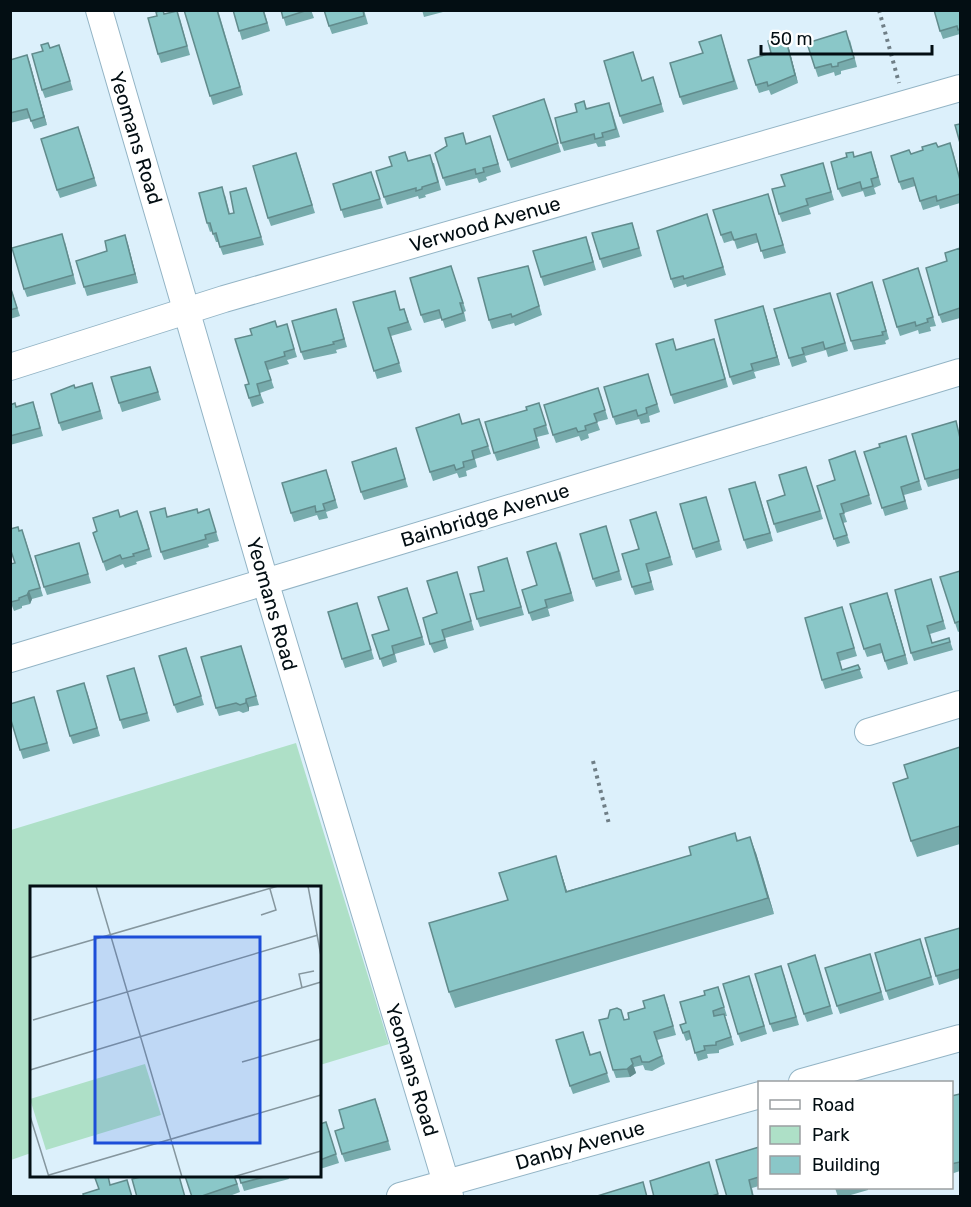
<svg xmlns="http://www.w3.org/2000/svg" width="971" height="1207" viewBox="0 0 971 1207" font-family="Rubik,sans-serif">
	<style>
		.green { fill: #aee0c7 }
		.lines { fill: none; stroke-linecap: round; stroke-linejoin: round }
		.street-casing { stroke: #93b4c5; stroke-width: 28 }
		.path { stroke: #6f7e86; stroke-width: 4; stroke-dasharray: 3 4.5; stroke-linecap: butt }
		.street { stroke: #fff; stroke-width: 26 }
		.wall { fill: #77abac }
		.shaded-wall { fill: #618b8c }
		.building { fill: #8ac7c8; stroke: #618b8c; stroke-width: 1.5 }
		.labels { text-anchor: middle; stroke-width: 6; stroke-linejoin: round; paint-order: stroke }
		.street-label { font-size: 20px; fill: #030e13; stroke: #fff }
		.inset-road { fill: none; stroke: #85969e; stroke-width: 1.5 }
		.view { fill: #1d4ed8; fill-opacity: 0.15; stroke: #1d4ed8; stroke-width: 3 }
		.inset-edge { fill: none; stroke: #030e13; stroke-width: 3 }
	</style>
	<rect width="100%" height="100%" fill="#dcf0fb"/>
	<!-- green -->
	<path class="green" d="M296 743 389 1044 320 1065V888H32L31 1153 11 1160V830Z"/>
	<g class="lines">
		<defs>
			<g id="street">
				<path d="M99 10 265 581 450 1196"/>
				<path d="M10 367 224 299 960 88"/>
				<path d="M10 659 960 372"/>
				<path d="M868 732 960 704"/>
				<path d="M802 1082 960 1038"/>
				<path d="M400 1196 760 1095"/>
			</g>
		</defs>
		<!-- street casing -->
		<use href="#street" class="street-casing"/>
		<!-- path -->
		<g class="path">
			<path d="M879 10 899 83"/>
			<path d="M593 761 609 824"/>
		</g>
		<!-- street -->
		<use href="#street" class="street"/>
	</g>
	<!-- wall -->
	<g class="wall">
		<path d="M184 10H218L243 95 213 105Z"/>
		<path d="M233 10H264L270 31 242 40Z"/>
		<path d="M281 10H311L314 18 286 26Z"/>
		<path d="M364 10 368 24 332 34 329 26Z"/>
		<path d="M422 10H443V12L424 17Z"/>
		<path d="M960 10V37V34L943 39 940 31Z"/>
		<path d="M165 14 180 19 190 55 161 63 158 54Z"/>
		<path d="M721 35 738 89 683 105 680 97 703 53Z"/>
		<path d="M850 40 857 67 841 71V74L835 76 834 72 818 77 815 68Z"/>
		<path d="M788 45 798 83 771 95 769 90 759 93 756 85 771 53Z"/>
		<path d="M50 47 62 53 73 90 45 98 42 90 43 51Z"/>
		<path d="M633 52 642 80 656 86 664 112 623 124 620 116Z"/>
		<path d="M27 55 47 125 34 129 30 118 10 123V60Z"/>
		<path d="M544 99 561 152 511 168 493 116Z"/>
		<path d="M584 101 587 109 612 111 620 137 605 141 606 146 598 147 596 143 564 151 561 143 577 112Z"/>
		<path d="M81 135 97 186 60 198 57 190Z"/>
		<path d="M466 144 493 145 501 172 486 177 487 180 479 183 477 178 446 186 443 178Z"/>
		<path d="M938 147 953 151 960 178V203L940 209 939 205 923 210 915 186 902 190 899 182 911 154Z"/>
		<path d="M855 156 874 160 881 185 874 188 876 194 865 197 863 191 842 197 838 189Z"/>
		<path d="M299 161 315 213 271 226 268 218Z"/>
		<path d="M408 161 434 163 441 190 425 195 426 197 419 199 418 196 387 205 384 197Z"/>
		<path d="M823 163 834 200 809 208 811 214 782 222 779 214 785 186Z"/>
		<path d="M371 172 383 208 344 218 333 184Z"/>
		<path d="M246 188 264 245 223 255 218 242H216L212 231 210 232 207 223 225 195 230 214 234 213Z"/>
		<path d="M768 194 786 253 764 259 759 242 737 249 734 240 724 243 721 235Z"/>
		<path d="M707 214 726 275 687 287 686 284 674 288 671 279Z"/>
		<path d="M632 223 642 256 603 268 600 259Z"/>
		<path d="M125 235 138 283 87 296 84 287 107 251Z"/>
		<path d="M65 242 76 284 27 297 24 289Z"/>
		<path d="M589 245 596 270 544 286 541 277Z"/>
		<path d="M960 248V318L942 323 939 315 947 261Z"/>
		<path d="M451 266 466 311 464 312 466 321 445 328 442 318 424 323 421 315Z"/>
		<path d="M528 266 542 315 515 326 514 323 492 329 489 320Z"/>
		<path d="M918 268 936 326 930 327 931 331 919 334 918 330 900 336 897 327Z"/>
		<path d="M10 285 20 316 10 319Z"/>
		<path d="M875 290 889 339 885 341 886 344 854 350 851 341Z"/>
		<path d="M830 293 848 351 828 357 826 350 805 356 807 362 792 367 789 358Z"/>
		<path d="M353 302 401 310 404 309 412 330 391 336 402 372 377 379Z"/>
		<path d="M766 315 780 365 754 372 756 378 733 385 730 377Z"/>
		<path d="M339 318 347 347 336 350 337 353 304 360 301 352Z"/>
		<path d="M287 324 297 357 287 360 289 364 268 370 274 388 260 393 264 403 252 407 249 398V384L277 327Z"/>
		<path d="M717 347 728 387 674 404 671 395 677 350Z"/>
		<path d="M150 367 161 400 122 412 119 403Z"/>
		<path d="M648 374 660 412 649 416 650 422 641 424 639 419 616 425 613 417Z"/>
		<path d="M95 392 103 419 62 431 59 423Z"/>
		<path d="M601 396 608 419 597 422 600 430 588 434 589 438 581 441 579 436 556 443 553 435Z"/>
		<path d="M10 405 36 410 43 436 10 445Z"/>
		<path d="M542 412 549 434 537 437 540 448 497 461 494 453Z"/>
		<path d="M479 419 491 454 475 459 477 467 466 471 467 476 459 478 457 473 433 481 430 472 463 424Z"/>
		<path d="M906 436 922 490 904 495 908 509 885 516 864 452 880 447Z"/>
		<path d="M960 436V478L928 487 925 479Z"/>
		<path d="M396 448 408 487 364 500 361 492Z"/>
		<path d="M855 451 872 504 844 513 847 522 843 523 850 543 837 547 817 486 835 480Z"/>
		<path d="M806 467 823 519 777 533 774 524 785 495Z"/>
		<path d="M329 478 338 508 326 512 328 518 319 520 317 515 294 522 291 513Z"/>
		<path d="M758 490 773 541 747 549 744 540Z"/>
		<path d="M706 497 722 550 696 558 693 549Z"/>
		<path d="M209 509 219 541 208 544 209 547 164 560 161 552 168 517 199 512Z"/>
		<path d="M121 517 141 520 152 557 136 562 137 564 125 568 123 564 106 571 93 533 97 531Z"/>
		<path d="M659 520 673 565 649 572 654 590 635 595 632 587Z"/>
		<path d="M606 526 622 580 596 587 593 579Z"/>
		<path d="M20 531 25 538 43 596 32 599 30 604 22 606V608L14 611 12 606 10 607V564L15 563Z"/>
		<path d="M79 543 91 583 47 595 44 587Z"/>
		<path d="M560 551 574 601 548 609 550 616 532 621 529 613 537 585Z"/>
		<path d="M507 558 524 615 480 627 477 619 484 591Z"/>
		<path d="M960 571V631L958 632 955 623Z"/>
		<path d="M457 572 474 630 445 638 448 648 434 653 430 644 437 613Z"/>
		<path d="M931 579 946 629 930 634 932 643 949 638 953 650 914 661 911 653Z"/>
		<path d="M407 588 425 645 395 654 397 662 383 667 372 635 389 630Z"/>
		<path d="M890 601 908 664 888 670 882 653 867 657 864 649Z"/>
		<path d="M842 607 857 656 840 661 842 670 858 665 863 678 825 689 822 680Z"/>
		<path d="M360 612 374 659 345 668 342 659Z"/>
		<path d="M244 655 259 705 249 707V711L243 713 239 711 219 716 216 708Z"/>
		<path d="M189 656 204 705 177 713 174 705Z"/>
		<path d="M134 668 150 721 123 729 120 720Z"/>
		<path d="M87 691 100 736 73 744 70 736Z"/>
		<path d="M34 697 50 751 23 759 20 750Z"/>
		<path d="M960 747V844L917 857 911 841 908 778Z"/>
		<path d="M735 833 738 841 756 853 774 914 455 1008 449 992 508 900 561 872 567 891 691 855Z"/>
		<path d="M960 928V978L939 985 936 976Z"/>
		<path d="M923 948 934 985 889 1000 886 991Z"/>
		<path d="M870 954 884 1000 840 1014 837 1006Z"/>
		<path d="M815 955 833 1014 807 1022 804 1014Z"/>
		<path d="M784 974 799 1025 773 1032 770 1024Z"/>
		<path d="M752 984 767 1034 741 1042 738 1034Z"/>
		<path d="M718 987 727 1016H725L734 1045 719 1050V1053L707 1054 708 1058 698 1061 691 1039 686 1041 683 1033 686 1023 705 995Z"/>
		<path d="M667 1003 676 1035 657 1040 665 1064 652 1071 645 1070 643 1065 634 1067 636 1073 630 1077 616 1078 613 1070 608 1018 625 1020Z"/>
		<path d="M586 1040 591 1055 600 1052 610 1082 573 1094 570 1086Z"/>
		<path d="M960 1094V1171L951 1174V1096Z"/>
		<path d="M378 1107 391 1150 345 1162 342 1154 344 1128Z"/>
		<path d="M326 1122 339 1163 320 1169V1124Z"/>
		<path d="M759 1147V1186L752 1188 754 1197H727Z"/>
		<path d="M235 1176 240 1192 227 1197H192Z"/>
		<path d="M239 1176H288L289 1179 244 1191Z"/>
		<path d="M293 1176H302L294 1178Z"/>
		<path d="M835 1188H868V1190L844 1197H838Z"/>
	</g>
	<!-- shaded-wall -->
	<g class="shaded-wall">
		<path d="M785 36 788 45 798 83 795 75Z"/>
		<path d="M27 55 30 63 47 125 44 117Z"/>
		<path d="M125 235 128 244 138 283 135 274Z"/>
		<path d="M763 306 766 315 780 365 777 357Z"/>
		<path d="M29 591 32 599 30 604 27 595Z"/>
		<path d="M887 593 890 601 908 664 905 655Z"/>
		<path d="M246 699 249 707V711L246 703Z"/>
		<path d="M750 837 756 853 774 914 768 898Z"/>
		<path d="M556 856 561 872 572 908 566 892Z"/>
		<path d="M631 1059 636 1073 630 1077 627 1069Z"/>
	</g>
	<!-- building -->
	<g class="building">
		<path d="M163 10 164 14 177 11 187 46 158 54 148 18 157 16 156 12Z"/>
		<path d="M184 10H217L240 87 210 96Z"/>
		<path d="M233 10H263L267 23 239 31Z"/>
		<path d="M281 10H308L283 18Z"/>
		<path d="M324 10H363L364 16 329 26Z"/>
		<path d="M934 10H960V29L958 30 957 26 940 31Z"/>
		<path d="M846 31 854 58 838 63V66L832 67 831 64 815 68 807 43Z"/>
		<path d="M721 35 734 81 680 97 670 63 703 53 699 42Z"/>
		<path d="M785 36 795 75 768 86 767 82 756 85 748 60 771 53 768 41Z"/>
		<path d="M48 43 50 48 59 45 70 81 42 90 32 54 43 51 41 45Z"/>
		<path d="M633 52 642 81 653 77 661 104 620 116 604 61Z"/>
		<path d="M27 55 44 117 31 121 27 109 10 113V60Z"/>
		<path d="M544 99 558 143 508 160 493 116Z"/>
		<path d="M584 101 586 109 609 103 616 129 602 133 603 137 595 139 594 134 561 143 555 118 577 112 575 104Z"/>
		<path d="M960 124V143L955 125Z"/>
		<path d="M78 127 94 178 57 190 41 139Z"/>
		<path d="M463 133 466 144 490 136 498 164 483 168 484 172 476 174 475 169 443 178 435 153 447 146 445 138Z"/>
		<path d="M936 143 938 147 950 143 960 180V194L937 201 936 196 920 201 913 178 899 182 891 156 909 150 911 154 923 150 922 147Z"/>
		<path d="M405 152 408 161 430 155 438 182 422 187V189L416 191V188L384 197 376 171 392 166 389 157Z"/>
		<path d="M853 152 854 157 871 152 878 177 871 179 873 186 862 189 860 182 838 189 831 162 847 157 846 153Z"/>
		<path d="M296 153 312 205 268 218 253 166Z"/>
		<path d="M823 163 831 192 806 199 808 205 779 214 772 189 785 186 781 175Z"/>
		<path d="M371 172 380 199 341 210 333 184Z"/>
		<path d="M222 187 229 214 234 213 230 192 246 188 261 237 220 247 216 233 213 234 210 223H207L199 193Z"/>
		<path d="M768 194 783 245 761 251 756 234 734 240 731 232 721 235 713 210Z"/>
		<path d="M707 214 723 267 684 279 683 276 671 279 657 231Z"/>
		<path d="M632 223 639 248 600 259 592 233Z"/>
		<path d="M62 234 73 275 24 289 12 248Z"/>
		<path d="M125 235 135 274 84 287 76 261 107 251 105 241Z"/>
		<path d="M586 237 593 262 541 277 533 251Z"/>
		<path d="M960 248V308L939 315 926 268 947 261 945 253Z"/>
		<path d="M451 266 463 303H460L463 313 442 320 439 310 421 315 410 278Z"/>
		<path d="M528 266 539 306 512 317 511 314 489 320 478 278Z"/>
		<path d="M918 268 933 317 927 319 928 322 916 326 915 322 897 327 883 280Z"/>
		<path d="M872 282 886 331 882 332 883 335 851 341 837 294Z"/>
		<path d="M10 286 17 308 10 310Z"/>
		<path d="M395 291 400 310 404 309 408 322 388 328 399 363 374 371 353 302Z"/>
		<path d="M830 293 845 343 825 349 823 342 802 348 804 354 789 358 774 309Z"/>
		<path d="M763 306 777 357 751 364 753 370 730 377 715 320Z"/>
		<path d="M336 309 344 339 333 342 334 344 301 352 292 321Z"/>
		<path d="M275 321 277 327 287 324 294 349 284 352 285 356 265 362 271 380 257 384 260 395 249 398 245 385 249 384 235 339 252 335 250 329Z"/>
		<path d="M673 339 676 350 714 339 725 379 671 395 656 344Z"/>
		<path d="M150 367 158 392 119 403 111 377Z"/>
		<path d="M648 374 657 404 646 408 647 413 638 416 636 410 613 417 604 387Z"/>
		<path d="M92 383 100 411 59 423 51 394 74 385 75 388Z"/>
		<path d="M598 388 605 410 594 414 597 422 585 426 586 430 578 432 576 428 553 435 544 405Z"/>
		<path d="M33 402 40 428 10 436V405L15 403 16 407Z"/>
		<path d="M539 403 546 425 534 429 537 440 494 453 485 422 527 410 526 407Z"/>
		<path d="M459 414 462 424 479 419 488 446 472 451 474 459 463 462 464 467 456 470 454 465 430 472 416 428Z"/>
		<path d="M956 421 960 438V469L925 479 912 434Z"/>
		<path d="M906 436 919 481 901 487 905 501 882 508 864 452 880 447 879 444Z"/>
		<path d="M396 448 405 479 361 492 352 462Z"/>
		<path d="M855 451 869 495 841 504 844 513 840 514 847 535 834 539 817 486 835 480 829 460Z"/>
		<path d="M806 467 820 511 774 524 767 501 785 495 779 475Z"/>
		<path d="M326 470 335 500 323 504 325 510 316 512 315 506 291 513 282 483Z"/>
		<path d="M755 482 770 533 744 540 729 489Z"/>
		<path d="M706 497 719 541 693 549 680 504Z"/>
		<path d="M165 508 167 517 197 509 198 513 209 509 216 532 205 535 206 539 161 552 150 512Z"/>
		<path d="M118 510 120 517 137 511 149 549 133 554 134 556 122 559 120 555 103 562 93 533 97 531 93 518Z"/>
		<path d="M656 512 670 557 646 564 651 582 632 587 622 554 639 549 630 520Z"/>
		<path d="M606 526 619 571 593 579 580 534Z"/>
		<path d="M18 527 19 531 22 530 40 588 29 591 27 595 19 598V600L11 602 10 564 15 563 10 548V529Z"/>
		<path d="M79 543 88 574 44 587 35 556Z"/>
		<path d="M556 543 571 593 545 600 547 607 529 613 522 590 537 585 527 552Z"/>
		<path d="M507 558 521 607 477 619 470 594 484 591 478 567Z"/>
		<path d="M960 571V621L955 623 940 577Z"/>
		<path d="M457 572 471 621 442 630 445 640 430 644 423 618 437 613 427 581Z"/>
		<path d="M931 579 943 621 927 626 932 643 949 638 950 642 911 653 895 590Z"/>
		<path d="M407 588 422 637 392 646 394 654 380 659 372 635 389 630 378 597Z"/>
		<path d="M887 593 905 655 885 661 880 644 864 649 850 604Z"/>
		<path d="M357 603 371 650 342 659 328 612Z"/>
		<path d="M842 607 854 648 837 653 842 670 858 665 860 669 822 680 805 618Z"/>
		<path d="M241 646 256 696 246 699V703L240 705 236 703 216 708 201 657Z"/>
		<path d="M186 648 201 696 174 705 159 656Z"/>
		<path d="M134 668 147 713 120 720 107 676Z"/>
		<path d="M84 683 97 728 70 736 57 691Z"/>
		<path d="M34 697 47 743 20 750 10 717V704Z"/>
		<path d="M960 747V826L911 841 893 783 908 778 904 765Z"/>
		<path d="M735 833 737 841 750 837 768 898 449 992 429 923 508 900 499 873 556 856 566 892 691 855 689 847Z"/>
		<path d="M960 928V969L936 976 925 938Z"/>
		<path d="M920 939 931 977 886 991 875 953Z"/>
		<path d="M870 954 881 992 837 1006 825 968Z"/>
		<path d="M815 955 830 1006 804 1014 788 964Z"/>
		<path d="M781 966 796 1017 770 1024 755 974Z"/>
		<path d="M749 976 764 1026 738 1034 723 984Z"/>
		<path d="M718 987 724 1007 713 1011 714 1016 724 1014 731 1037 716 1042V1045L704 1046 705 1050 695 1053 689 1031 683 1033 680 1025 686 1023 680 1002 705 995 704 991Z"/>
		<path d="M664 995 673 1026 654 1032 662 1056 649 1062H642L640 1056 631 1059 633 1064 627 1069 613 1070 599 1020 608 1018 610 1010 617 1008 621 1010 624 1020 629 1019 628 1013 645 1008 643 1001Z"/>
		<path d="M583 1032 590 1055 600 1052 607 1073 570 1086 556 1040Z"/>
		<path d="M960 1094V1162L951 1164V1096Z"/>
		<path d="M375 1099 388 1141 342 1154 335 1131 344 1128 339 1110Z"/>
		<path d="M326 1122 336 1154 320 1160V1124Z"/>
		<path d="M759 1147V1177L749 1180 753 1197H727L716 1160Z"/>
		<path d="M709 1162 718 1194 709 1197H654L650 1181Z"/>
		<path d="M103 1176H108L110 1185 127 1180 132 1197H84L83 1194 99 1189 95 1178Z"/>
		<path d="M145 1176H179L185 1197H137L132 1179Z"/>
		<path d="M185 1176H234L237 1184 199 1197H192Z"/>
		<path d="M239 1176H268L241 1183Z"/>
		<path d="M643 1182 647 1197H597V1196Z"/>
	</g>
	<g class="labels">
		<!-- street labels -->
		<g class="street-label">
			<text transform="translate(136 138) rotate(73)" y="7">Yeomans Road</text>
			<text transform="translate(485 224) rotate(-16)" y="7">Verwood Avenue</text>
			<text transform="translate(485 515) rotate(-17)" y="7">Bainbridge Avenue</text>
			<text transform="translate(272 604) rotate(74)" y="7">Yeomans Road</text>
			<text transform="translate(412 1070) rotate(73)" y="7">Yeomans Road</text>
			<text transform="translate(580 1145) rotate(-16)" y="7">Danby Avenue</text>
		</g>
	</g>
	<!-- overview -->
	<g transform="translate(30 886)">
		<rect width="291" height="291" fill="#dcf0fb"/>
		<path d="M115 178 131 229 16 264 0 213Z" fill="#aee0c7"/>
		<path class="inset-road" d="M66 0 152 291M278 0 291 70M231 29 246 24 240 3M0 72 248 0M272 102 269 88 284 85M3 134 288 49M212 176 291 153M0 184 291 96M0 230 19 291M19 289 291 209M203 291 291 265"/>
		<path class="view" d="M65 51H230V257H65Z"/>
		<rect width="291" height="291" class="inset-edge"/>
	</g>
	<!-- border -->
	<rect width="971" height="1207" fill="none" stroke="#030e13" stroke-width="24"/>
	<!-- legend -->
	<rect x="758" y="1081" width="195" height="108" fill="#ffffff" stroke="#9a9fa1" stroke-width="1.5"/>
	<rect x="770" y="1100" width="30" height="9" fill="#ffffff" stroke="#9a9fa1" stroke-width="1.5"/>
	<text x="812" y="1111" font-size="18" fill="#030e13">Road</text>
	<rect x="770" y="1126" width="30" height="18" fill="#aee0c7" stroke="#9a9fa1" stroke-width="1.5"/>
	<text x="812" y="1141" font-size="18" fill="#030e13">Park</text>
	<rect x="770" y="1156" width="30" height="18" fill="#8ac7c8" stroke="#9a9fa1" stroke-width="1.5"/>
	<text x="812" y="1171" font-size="18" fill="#030e13">Building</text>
	<!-- scale -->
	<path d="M761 45v9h171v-9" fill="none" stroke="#030e13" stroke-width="3"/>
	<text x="770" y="45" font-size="18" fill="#030e13" stroke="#ffffff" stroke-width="4.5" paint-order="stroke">50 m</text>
</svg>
